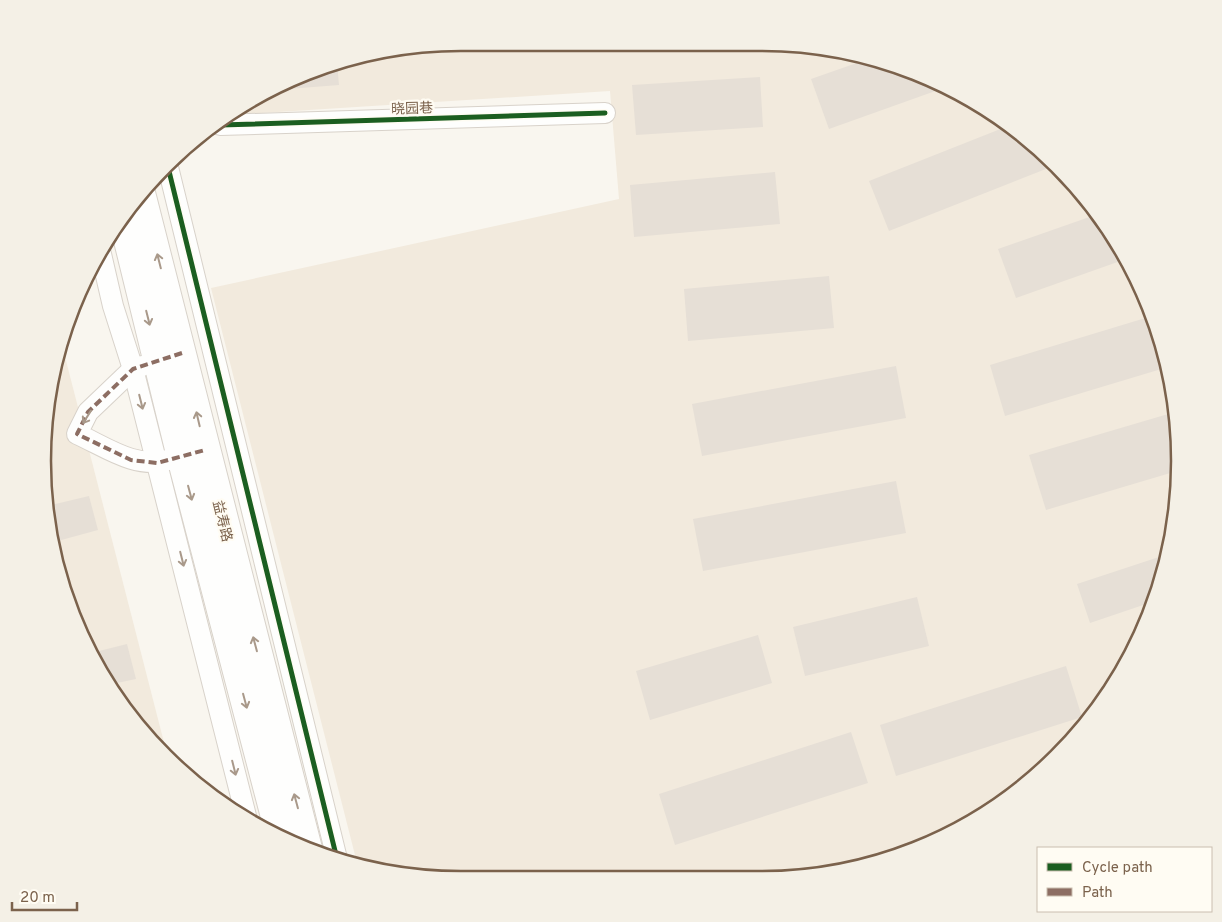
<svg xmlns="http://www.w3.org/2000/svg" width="1222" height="922" viewBox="0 0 1222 922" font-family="Overpass,'Noto Sans SC',sans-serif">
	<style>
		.residential { fill: #f2eadd }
		.building { fill: #e6dfd6 }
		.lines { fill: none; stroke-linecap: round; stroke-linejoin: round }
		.minor-casing { stroke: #d8d2ca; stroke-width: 22 }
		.secondary-casing { stroke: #d8d2ca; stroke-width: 30 }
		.minor { stroke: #fefefd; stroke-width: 20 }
		.secondary { stroke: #fefefd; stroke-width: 28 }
		.quiet { stroke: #8d6e63; stroke-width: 4; stroke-dasharray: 8 4; stroke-linecap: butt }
		.cycleway-casing { stroke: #fffcf3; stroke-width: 8 }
		.cycleway { stroke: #1b5e20; stroke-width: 5 }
		.oneway { stroke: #a9998a }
		.labels { text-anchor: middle; stroke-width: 4.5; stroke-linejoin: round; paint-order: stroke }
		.street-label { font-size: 14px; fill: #7b624c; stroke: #fffcf3 }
		.rim { fill: none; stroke: #7b624c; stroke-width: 2.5 }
	</style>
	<rect width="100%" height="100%" fill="#f9f6ef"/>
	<!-- residential -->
	<g class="residential">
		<path d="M461 43H788L869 57 994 113 1093 206 1136 276 1165 353 1179 434 1176 516 1157 596 1123 670 1075 737 1016 793 921 848 816 876 433 879 357 863 211 288 619 199 610 91 232 115 252 99 352 57Z"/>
		<path d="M62 345 168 758 129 716 65 596 43 489 50 380Z"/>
	</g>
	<!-- building -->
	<g class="building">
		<path d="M871 58 941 89 829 129 811 79Z"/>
		<path d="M337 63 339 85 275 90V89Z"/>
		<path d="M760 77 763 127 636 135 632 85Z"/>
		<path d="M1008 126 1051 167 889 231 869 181Z"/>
		<path d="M775 172 780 224 634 237 630 185Z"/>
		<path d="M1098 214 1126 259 1016 298 998 249Z"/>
		<path d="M829 276 834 328 688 341 684 289Z"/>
		<path d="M1152 316 1165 353 1168 367 1005 416 990 365Z"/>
		<path d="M56 365 60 383 50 386V380Z"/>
		<path d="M896 366 906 418 702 456 692 404Z"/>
		<path d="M1175 412 1179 434 1177 471 1046 510 1029 455Z"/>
		<path d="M896 481 906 533 703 571 693 519Z"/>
		<path d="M89 496 98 530 54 542 47 506Z"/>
		<path d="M1165 555 1155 601 1090 623 1077 584Z"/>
		<path d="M917 597 929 646 805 676 793 627Z"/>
		<path d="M758 635 772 683 650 720 636 671Z"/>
		<path d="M127 644 136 679 112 684 95 652Z"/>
		<path d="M1066 666 1082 717 896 776 880 725Z"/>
		<path d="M1121 674 1110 689 1106 679Z"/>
		<path d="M851 732 868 783 675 845 659 794Z"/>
		<path d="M953 829 921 848 854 866 853 861Z"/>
		<path d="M837 863 839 870 816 876H797Z"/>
	</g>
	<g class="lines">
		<defs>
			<g id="minor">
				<path d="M220 125 605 113"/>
				<path d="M168 167 337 859"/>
				<path d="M101 254 113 306 133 369 247 820"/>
				<path d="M142 366 133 369 88 412 77 434C106 447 135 469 168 460"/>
			</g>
			<g id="secondary">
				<path d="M141 193 308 849"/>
				<path d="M123 220 181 457 280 836"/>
			</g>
		</defs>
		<!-- minor casing -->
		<use href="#minor" class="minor-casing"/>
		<!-- secondary casing -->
		<use href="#secondary" class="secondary-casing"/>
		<!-- minor -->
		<use href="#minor" class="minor"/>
		<!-- secondary -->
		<use href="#secondary" class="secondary"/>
		<!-- quiet -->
		<path class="quiet" d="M182 353 133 369 88 412 77 434 131 460 157 463 205 450"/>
		<defs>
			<g id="cycleway">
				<path d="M220 125 605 113"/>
				<path d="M168 167 337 859"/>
			</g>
		</defs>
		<!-- cycleway casing -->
		<use href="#cycleway" class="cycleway-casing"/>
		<!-- cycleway -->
		<use href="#cycleway" class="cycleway"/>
	</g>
	<!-- one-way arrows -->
	<defs><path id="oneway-shaft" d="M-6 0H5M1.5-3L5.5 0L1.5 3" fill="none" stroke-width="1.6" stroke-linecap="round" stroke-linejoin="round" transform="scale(1.25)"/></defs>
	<g class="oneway">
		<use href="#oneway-shaft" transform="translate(159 261) rotate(-104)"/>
		<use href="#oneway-shaft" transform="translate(148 318) rotate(76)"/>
		<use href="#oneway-shaft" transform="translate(141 402) rotate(76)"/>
		<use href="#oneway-shaft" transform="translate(87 417) rotate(122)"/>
		<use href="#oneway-shaft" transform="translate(198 419) rotate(-103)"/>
		<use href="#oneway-shaft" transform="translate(190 493) rotate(75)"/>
		<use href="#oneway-shaft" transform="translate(182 559) rotate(76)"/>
		<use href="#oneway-shaft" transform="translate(255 644) rotate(-105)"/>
		<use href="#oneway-shaft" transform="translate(245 701) rotate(75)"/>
		<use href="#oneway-shaft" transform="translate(234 768) rotate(76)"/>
		<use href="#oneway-shaft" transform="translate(296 801) rotate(-105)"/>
	</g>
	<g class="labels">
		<!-- street labels -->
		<g class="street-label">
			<text transform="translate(412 108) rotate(-2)" y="5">晓园巷</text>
			<text transform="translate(223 521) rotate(76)" y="5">益寿路</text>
		</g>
	</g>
	<!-- crop -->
	<path d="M0 0H1222V922H0ZM461 51H761A410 410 0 0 1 1171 461V461A410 410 0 0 1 761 871H461A410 410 0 0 1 51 461V461A410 410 0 0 1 461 51Z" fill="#f4f0e6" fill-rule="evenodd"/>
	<path class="rim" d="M461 51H761A410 410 0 0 1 1171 461V461A410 410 0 0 1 761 871H461A410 410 0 0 1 51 461V461A410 410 0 0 1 461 51Z"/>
	<!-- legend -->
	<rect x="1037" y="847" width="175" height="65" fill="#fffcf3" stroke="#cabeb0"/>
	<rect x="1047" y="863" width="25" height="8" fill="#1b5e20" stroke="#cabeb0"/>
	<text x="1082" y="872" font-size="15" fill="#7b624c">Cycle path</text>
	<rect x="1047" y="888" width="25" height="8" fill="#8d6e63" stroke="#cabeb0"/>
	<text x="1082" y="897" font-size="15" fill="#7b624c">Path</text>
	<!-- scale -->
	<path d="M12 902v8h65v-8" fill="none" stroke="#7b624c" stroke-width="2.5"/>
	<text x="20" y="902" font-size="15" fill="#7b624c" stroke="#fffcf3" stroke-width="4" paint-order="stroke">20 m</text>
</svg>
